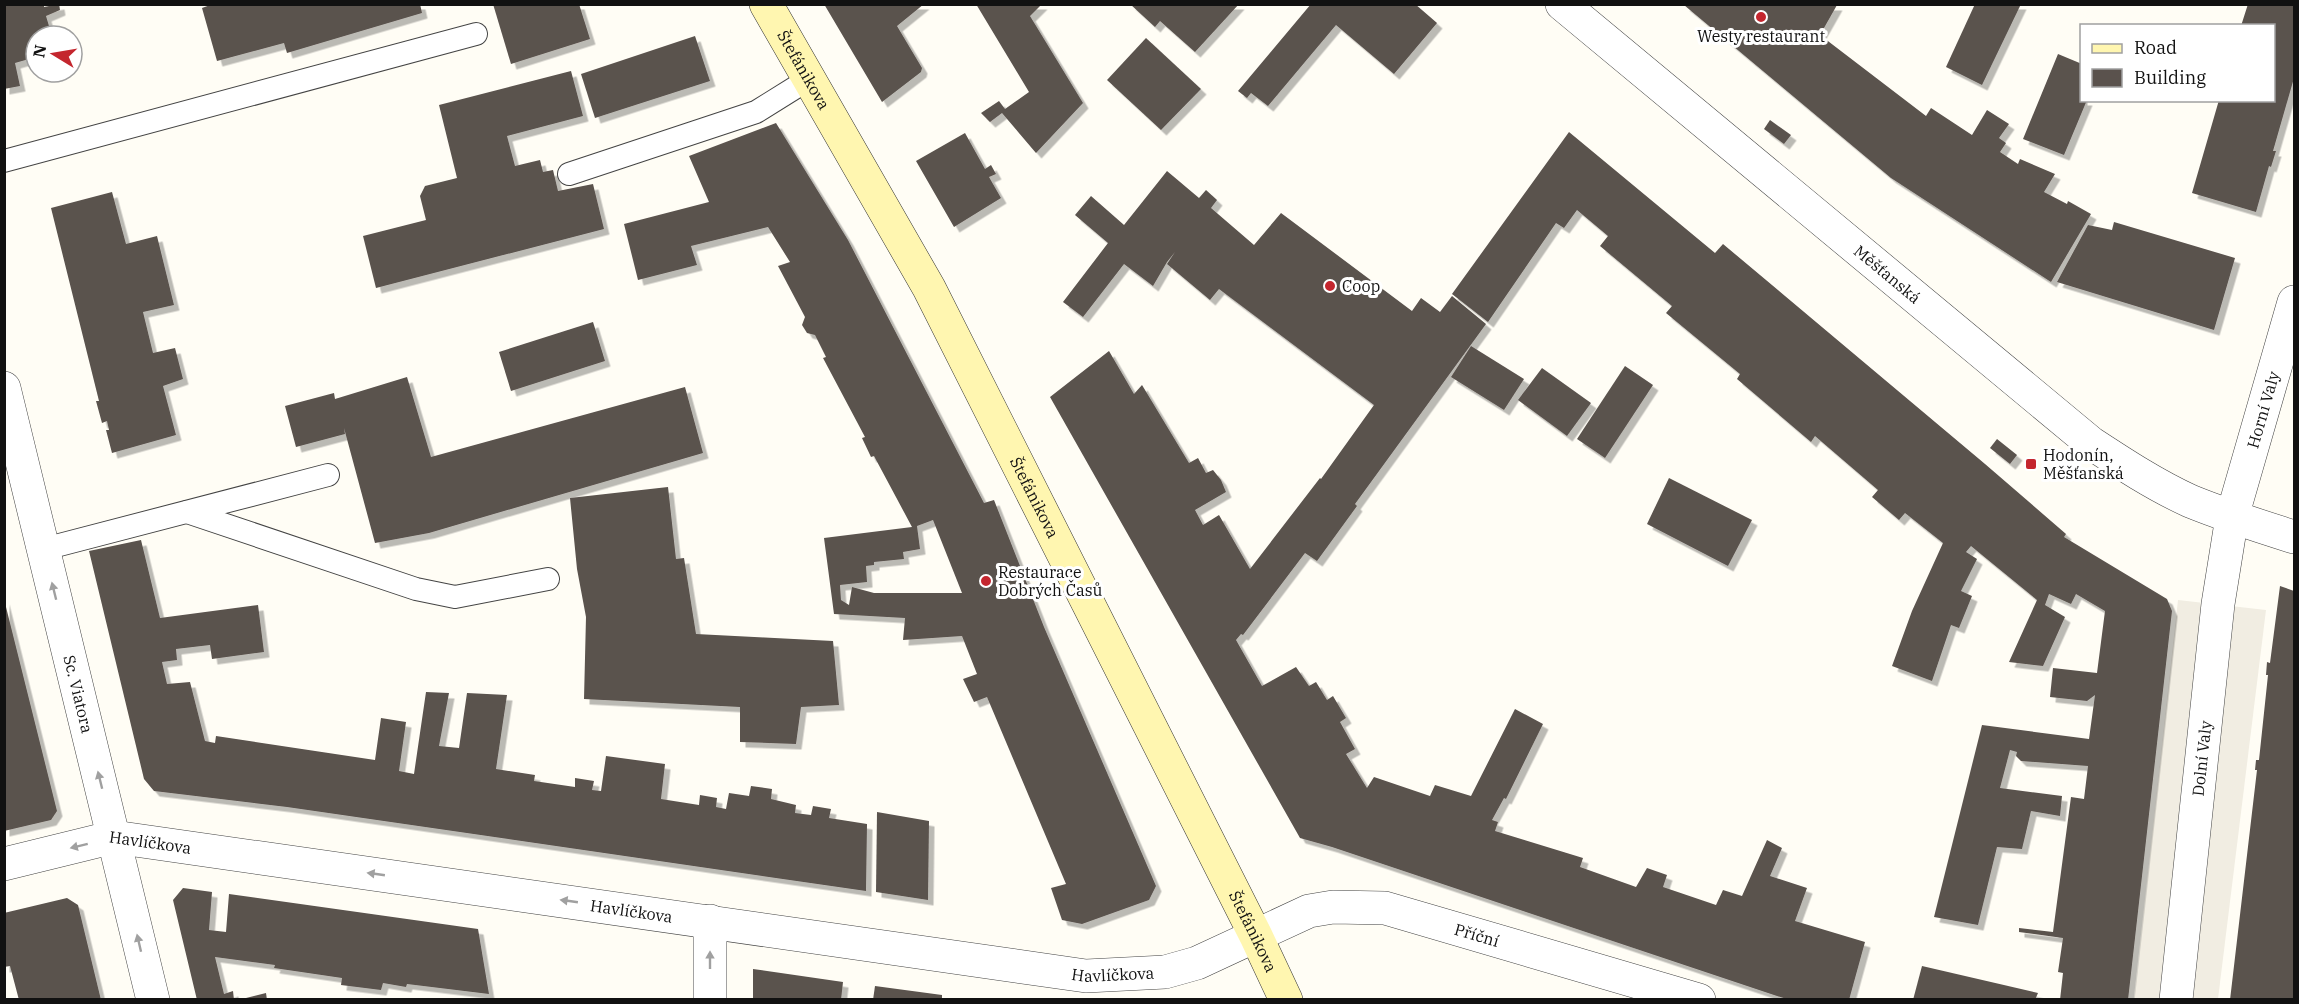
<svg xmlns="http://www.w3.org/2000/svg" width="2299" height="1004" viewBox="0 0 2299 1004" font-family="'IBM Plex Serif',serif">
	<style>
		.plaza { fill: #f1ede2 }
		.building { fill: #5a524d; fill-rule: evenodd; filter: url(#shadow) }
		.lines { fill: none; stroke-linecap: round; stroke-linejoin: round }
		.lane-casing { stroke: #444; stroke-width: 24 }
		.street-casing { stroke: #444; stroke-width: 34 }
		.secondary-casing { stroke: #333; stroke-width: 34 }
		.lane { stroke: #fff; stroke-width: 22 }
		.street { stroke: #fff; stroke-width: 33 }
		.secondary { stroke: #fff6b0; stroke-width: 33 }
		.oneway { fill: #a0a0a0 }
		.poi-dot { fill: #c4262e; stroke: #fff; stroke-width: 2 }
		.labels { text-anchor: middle; stroke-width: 6; stroke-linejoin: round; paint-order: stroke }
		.poi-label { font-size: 16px; fill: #111; stroke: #fff; text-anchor: start }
		.street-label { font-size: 16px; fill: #111; stroke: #fff }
	</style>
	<defs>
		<filter id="shadow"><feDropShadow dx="5.5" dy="5.5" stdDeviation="0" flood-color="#0004"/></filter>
	</defs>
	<rect width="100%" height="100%" fill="#fffdf5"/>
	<!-- plaza -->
	<path class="plaza" d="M2178 600 2266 610 2218 999 2134 1000Z"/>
	<!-- building -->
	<g class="building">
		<path d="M4 4H44V7L59 4 60 10 46 16 52 36H36V57L15 63 20 86 4 89Z"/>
		<path d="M213 4H420L422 13 287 53 284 43 217 61 202 8Z"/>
		<path d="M493 4H579L590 39 511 64Z"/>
		<path d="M824 4H924L897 26 922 68 921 72 882 102Z"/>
		<path d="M976 4H1042L1030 16 1083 103 1036 153 1002 113 990 122 981 113 999 101 1005 109 1029 92Z"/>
		<path d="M1130 4H1239L1195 52 1160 21 1155 27Z"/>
		<path d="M1311 4H1415L1437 23 1394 74 1336 25 1268 106 1251 93 1247 98 1238 91Z"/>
		<path d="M1975 4H2021L1982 85 1946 67Z"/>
		<path d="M2248 4H2294V78L2273 151H2276L2271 167 2269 166 2256 212 2192 193 2219 100H2274V26H2241Z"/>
		<path d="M1684 5H1837L1820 35 1926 116 1931 108 1972 135 1987 110 2009 124 1999 138 2006 143 2000 152 2018 164 2020 159 2055 174 2044 192 2067 204 2068 201 2091 214 2051 282 1891 178Z"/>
		<path d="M695 36 710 81 595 118 581 74Z"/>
		<path d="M1146 38 1201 89 1161 130 1107 80Z"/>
		<path d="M2058 54 2082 64V100H2087L2064 155 2023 139Z"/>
		<path d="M571 71 583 116 507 136 515 166 540 160 543 172 553 170 558 191 593 184 604 229 376 288 363 236 426 220 420 196 425 186 457 178 439 105Z"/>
		<path d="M1770 120 1791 135 1784 144 1764 129Z"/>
		<path d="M776 123 848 240 984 503 994 500 1044 627 1156 886 1149 900 1082 924 1062 920 1051 888 1066 884 987 697 974 702 963 679 977 674 962 636 903 640 905 618 834 614 824 538 912 527 874 456 871 457 862 438 865 437 823 358 826 357 815 335 807 333 802 325 805 317 778 266 790 262 768 227 691 246 697 265 638 280 624 224 709 202 689 156ZM933 520 962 593H874L852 587 849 605 841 600 840 585 867 582 866 566 874 565V562L904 559 903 552 920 549 917 526Z"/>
		<path d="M1569 132 1715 253 1723 244 1985 464 2066 534 2064 537 2167 599 2172 611 2128 1000H2060L2063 973 2058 972 2063 938 2019 932V928L2053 932 2071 797 2084 799 2088 766 2021 761 2016 756 2017 752 2010 750 2000 788 2062 796 2060 816 2031 811 2022 849 1997 847 1978 925 1934 917 1982 725 2089 739 2095 695 2087 701 2050 697 2053 668 2097 673 2105 611 2076 594 2071 604 2049 594 2045 605 2065 617 2043 666 2009 662 2037 600 1971 546 1966 552 1977 559 1961 591 1972 596 1959 628 1951 625 1932 681 1892 666 1912 611 1943 543 1905 513 1899 520 1872 497 1878 490 1815 436 1811 442 1737 379 1740 374 1666 313 1672 306 1600 246 1608 236 1577 210 1564 228 1556 223 1488 322 1452 294Z"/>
		<path d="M965 133 985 169 991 165 996 174 989 177 1001 198 954 227 916 161Z"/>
		<path d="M1167 171 1199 198 1206 190 1217 200 1211 208 1254 245 1281 213 1412 311 1421 298 1440 312 1452 296 1486 324 1355 504 1357 506 1317 561 1305 553 1243 635 1241 634 1236 640 1262 686 1296 667 1309 686 1316 682 1327 700 1333 696 1346 718 1340 722 1355 749 1346 754 1367 788 1374 777 1430 796 1435 785 1471 796 1515 709 1543 724 1506 799 1504 798 1492 820 1498 822 1495 831 1583 858 1580 867 1636 887 1647 868 1667 875 1663 887 1716 905 1723 890 1742 896 1767 840 1782 848 1770 876 1807 888 1795 921 1865 942 1849 1000H1790L1774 995 1332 847 1300 838 1050 397 1109 351 1134 394 1142 385 1189 463 1198 458 1206 473 1213 470 1221 480 1226 492 1195 510 1203 525 1219 515 1250 569 1320 478 1321 479 1374 405 1219 289 1210 300 1167 264 1175 252 1167 262 1153 286 1124 264 1083 317 1063 302 1108 243 1075 215 1091 196 1124 225Z"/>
		<path d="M112 192 126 244 157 236 174 305 143 312 153 353 175 348 183 379 163 386 176 435 112 453 106 430H109L107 421 102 423 96 401H99L51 208Z"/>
		<path d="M2114 222 2235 258 2214 330 2057 282 2088 225 2112 230Z"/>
		<path d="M593 322 605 361 511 391 499 352Z"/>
		<path d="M1471 346 1524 379 1504 410 1451 377Z"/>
		<path d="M1625 366 1653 385 1605 458 1577 439Z"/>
		<path d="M1542 368 1591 403 1567 436 1518 400Z"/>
		<path d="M407 377 431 457 685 387 703 453 429 533 375 543 344 428 345 434 296 447 285 406 334 393 335 399Z"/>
		<path d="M1997 439 2017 455 2010 464 1990 448Z"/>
		<path d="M1669 478 1752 520 1728 566 1647 524Z"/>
		<path d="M668 487 676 559 684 558 696 634 833 641 839 705 801 707 796 744 740 742V707L584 699 586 617 577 569 570 498Z"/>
		<path d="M141 540 160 618 258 605 264 652 212 659 210 645 176 649 177 660 162 662 167 684 190 682 205 741 215 743 216 736 375 760 381 718 406 722 399 771 414 774 426 692 449 693 439 746 459 748 467 693 507 695 496 769 535 775 534 781 575 787V778L594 781 592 790 601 791 606 756 665 764 661 799 699 805 700 795 717 798 716 807 726 809 729 793 749 796 751 786 772 789 771 799 796 805 795 813 811 815 813 806 831 809 829 818 867 824 866 891 287 807 154 791 144 779 89 551Z"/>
		<path d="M2280 586 2294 591V1000H2230L2257 770H2255L2256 760H2259L2268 675H2266L2267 662 2270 663Z"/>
		<path d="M4 599 57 811 51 820 4 831Z"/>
		<path d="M877 812 929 821 928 900 876 892Z"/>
		<path d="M183 888 212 892 209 930 226 932 229 894 478 929 489 994 407 984 406 987 383 983 381 990 341 985 342 978 274 968 275 965 215 957 224 994 233 991 234 1000H197L173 900Z"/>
		<path d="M67 898 78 905 101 1000H19L10 966 4 967V913Z"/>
		<path d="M1922 966 2038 993 2035 1000H1913Z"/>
		<path d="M753 969 843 982 841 1000H753Z"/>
		<path d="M875 986 942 995V1000H873Z"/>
		<path d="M266 993 267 1000H242V999Z"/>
	</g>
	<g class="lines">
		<defs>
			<g id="lane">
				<path d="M4 161 476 34"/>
				<path d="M569 174 756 112 809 79"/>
				<path d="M187 512 416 589 455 597 548 579"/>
				<path d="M44 549 328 475"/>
			</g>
			<g id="street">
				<path id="s1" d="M1562 4 2091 443C2123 464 2155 485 2190 501 2224 515 2259 526 2294 537"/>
				<path id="s2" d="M4 388 153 1000"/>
				<path id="s3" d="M4 864 114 837 1086 976 1165 972 1197 963 1309 911 1333 907 1385 908 1699 1000"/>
				<path d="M710 921V1000"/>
				<path id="s4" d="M2176 1000 2218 604 2232 517 2294 302"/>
			</g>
			<g id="secondary">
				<path id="s5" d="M766 4 929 288 1256 936 1286 1000"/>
			</g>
		</defs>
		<!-- lane casing -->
		<use href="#lane" class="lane-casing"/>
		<!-- street casing -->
		<use href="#street" class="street-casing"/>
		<!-- secondary casing -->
		<use href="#secondary" class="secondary-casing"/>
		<!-- lane -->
		<use href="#lane" class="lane"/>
		<!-- street -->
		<use href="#street" class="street"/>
		<!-- secondary -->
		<use href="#secondary" class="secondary"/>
	</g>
	<!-- one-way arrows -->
	<defs><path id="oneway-solid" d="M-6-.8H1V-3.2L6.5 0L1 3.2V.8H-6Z" transform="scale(1.5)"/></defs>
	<g class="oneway">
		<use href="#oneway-solid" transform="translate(54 591) rotate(-104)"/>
		<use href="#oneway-solid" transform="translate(100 780) rotate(-104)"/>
		<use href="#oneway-solid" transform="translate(79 846) rotate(166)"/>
		<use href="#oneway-solid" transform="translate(376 874) rotate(-172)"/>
		<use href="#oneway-solid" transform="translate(569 901) rotate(-172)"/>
		<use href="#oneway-solid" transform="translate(139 943) rotate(-103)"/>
		<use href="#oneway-solid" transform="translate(710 960) rotate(-90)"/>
	</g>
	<!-- markers -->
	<g class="poi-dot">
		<circle cx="1761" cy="17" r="6"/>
		<circle cx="1330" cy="286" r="6"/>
		<rect x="2025" y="458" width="12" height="12" rx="3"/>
		<circle cx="986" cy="581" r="6"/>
	</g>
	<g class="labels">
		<!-- poi labels -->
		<g class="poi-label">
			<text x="1761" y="42" text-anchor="middle">Westy restaurant</text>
			<text x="1342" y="292">Coop</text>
			<text x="2043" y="461">Hodonín,<tspan x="2043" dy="18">Měšťanská</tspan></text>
			<text x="998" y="578">Restaurace<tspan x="998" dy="18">Dobrých Časů</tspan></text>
		</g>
		<!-- street labels -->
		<g class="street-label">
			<text dy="6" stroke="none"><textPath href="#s5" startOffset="76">Štefánikova</textPath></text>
			<text dy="6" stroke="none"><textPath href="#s1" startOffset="423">Měšťanská</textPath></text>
			<text dy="6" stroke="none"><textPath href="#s4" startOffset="598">Horní Valy</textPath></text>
			<text dy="6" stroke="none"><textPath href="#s5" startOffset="562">Štefánikova</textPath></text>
			<text dy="6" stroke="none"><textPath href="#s2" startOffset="315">Sc. Viatora</textPath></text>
			<text dy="6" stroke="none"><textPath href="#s4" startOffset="243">Dolní Valy</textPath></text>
			<text dy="6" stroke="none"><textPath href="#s3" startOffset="150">Havlíčkova</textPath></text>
			<text dy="6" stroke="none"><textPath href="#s3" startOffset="636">Havlíčkova</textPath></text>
			<text dy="6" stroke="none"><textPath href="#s5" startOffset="1048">Štefánikova</textPath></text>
			<text dy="6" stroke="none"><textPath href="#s3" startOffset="1503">Příční</textPath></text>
			<text dy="6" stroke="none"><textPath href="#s3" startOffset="1122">Havlíčkova</textPath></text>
		</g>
	</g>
	<!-- border -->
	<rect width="2299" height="1004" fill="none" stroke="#111111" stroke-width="12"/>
	<!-- legend -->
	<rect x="2080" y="24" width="195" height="78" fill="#ffffff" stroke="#a0a0a0" stroke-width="1.5"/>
	<rect x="2092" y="44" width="30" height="9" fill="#fff6b0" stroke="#a0a0a0" stroke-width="1.5"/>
	<text x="2134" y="54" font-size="18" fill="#111111">Road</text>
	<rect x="2092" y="69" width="30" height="18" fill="#5a524d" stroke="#a0a0a0" stroke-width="1.5"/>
	<text x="2134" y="84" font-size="18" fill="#111111">Building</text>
	<!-- north arrow -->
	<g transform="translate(54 54) rotate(281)"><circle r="28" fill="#ffffff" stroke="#a0a0a0" stroke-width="1.5"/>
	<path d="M0-4.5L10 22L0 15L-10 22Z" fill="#c4262e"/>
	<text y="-9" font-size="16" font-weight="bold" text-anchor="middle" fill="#111111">N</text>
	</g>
</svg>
